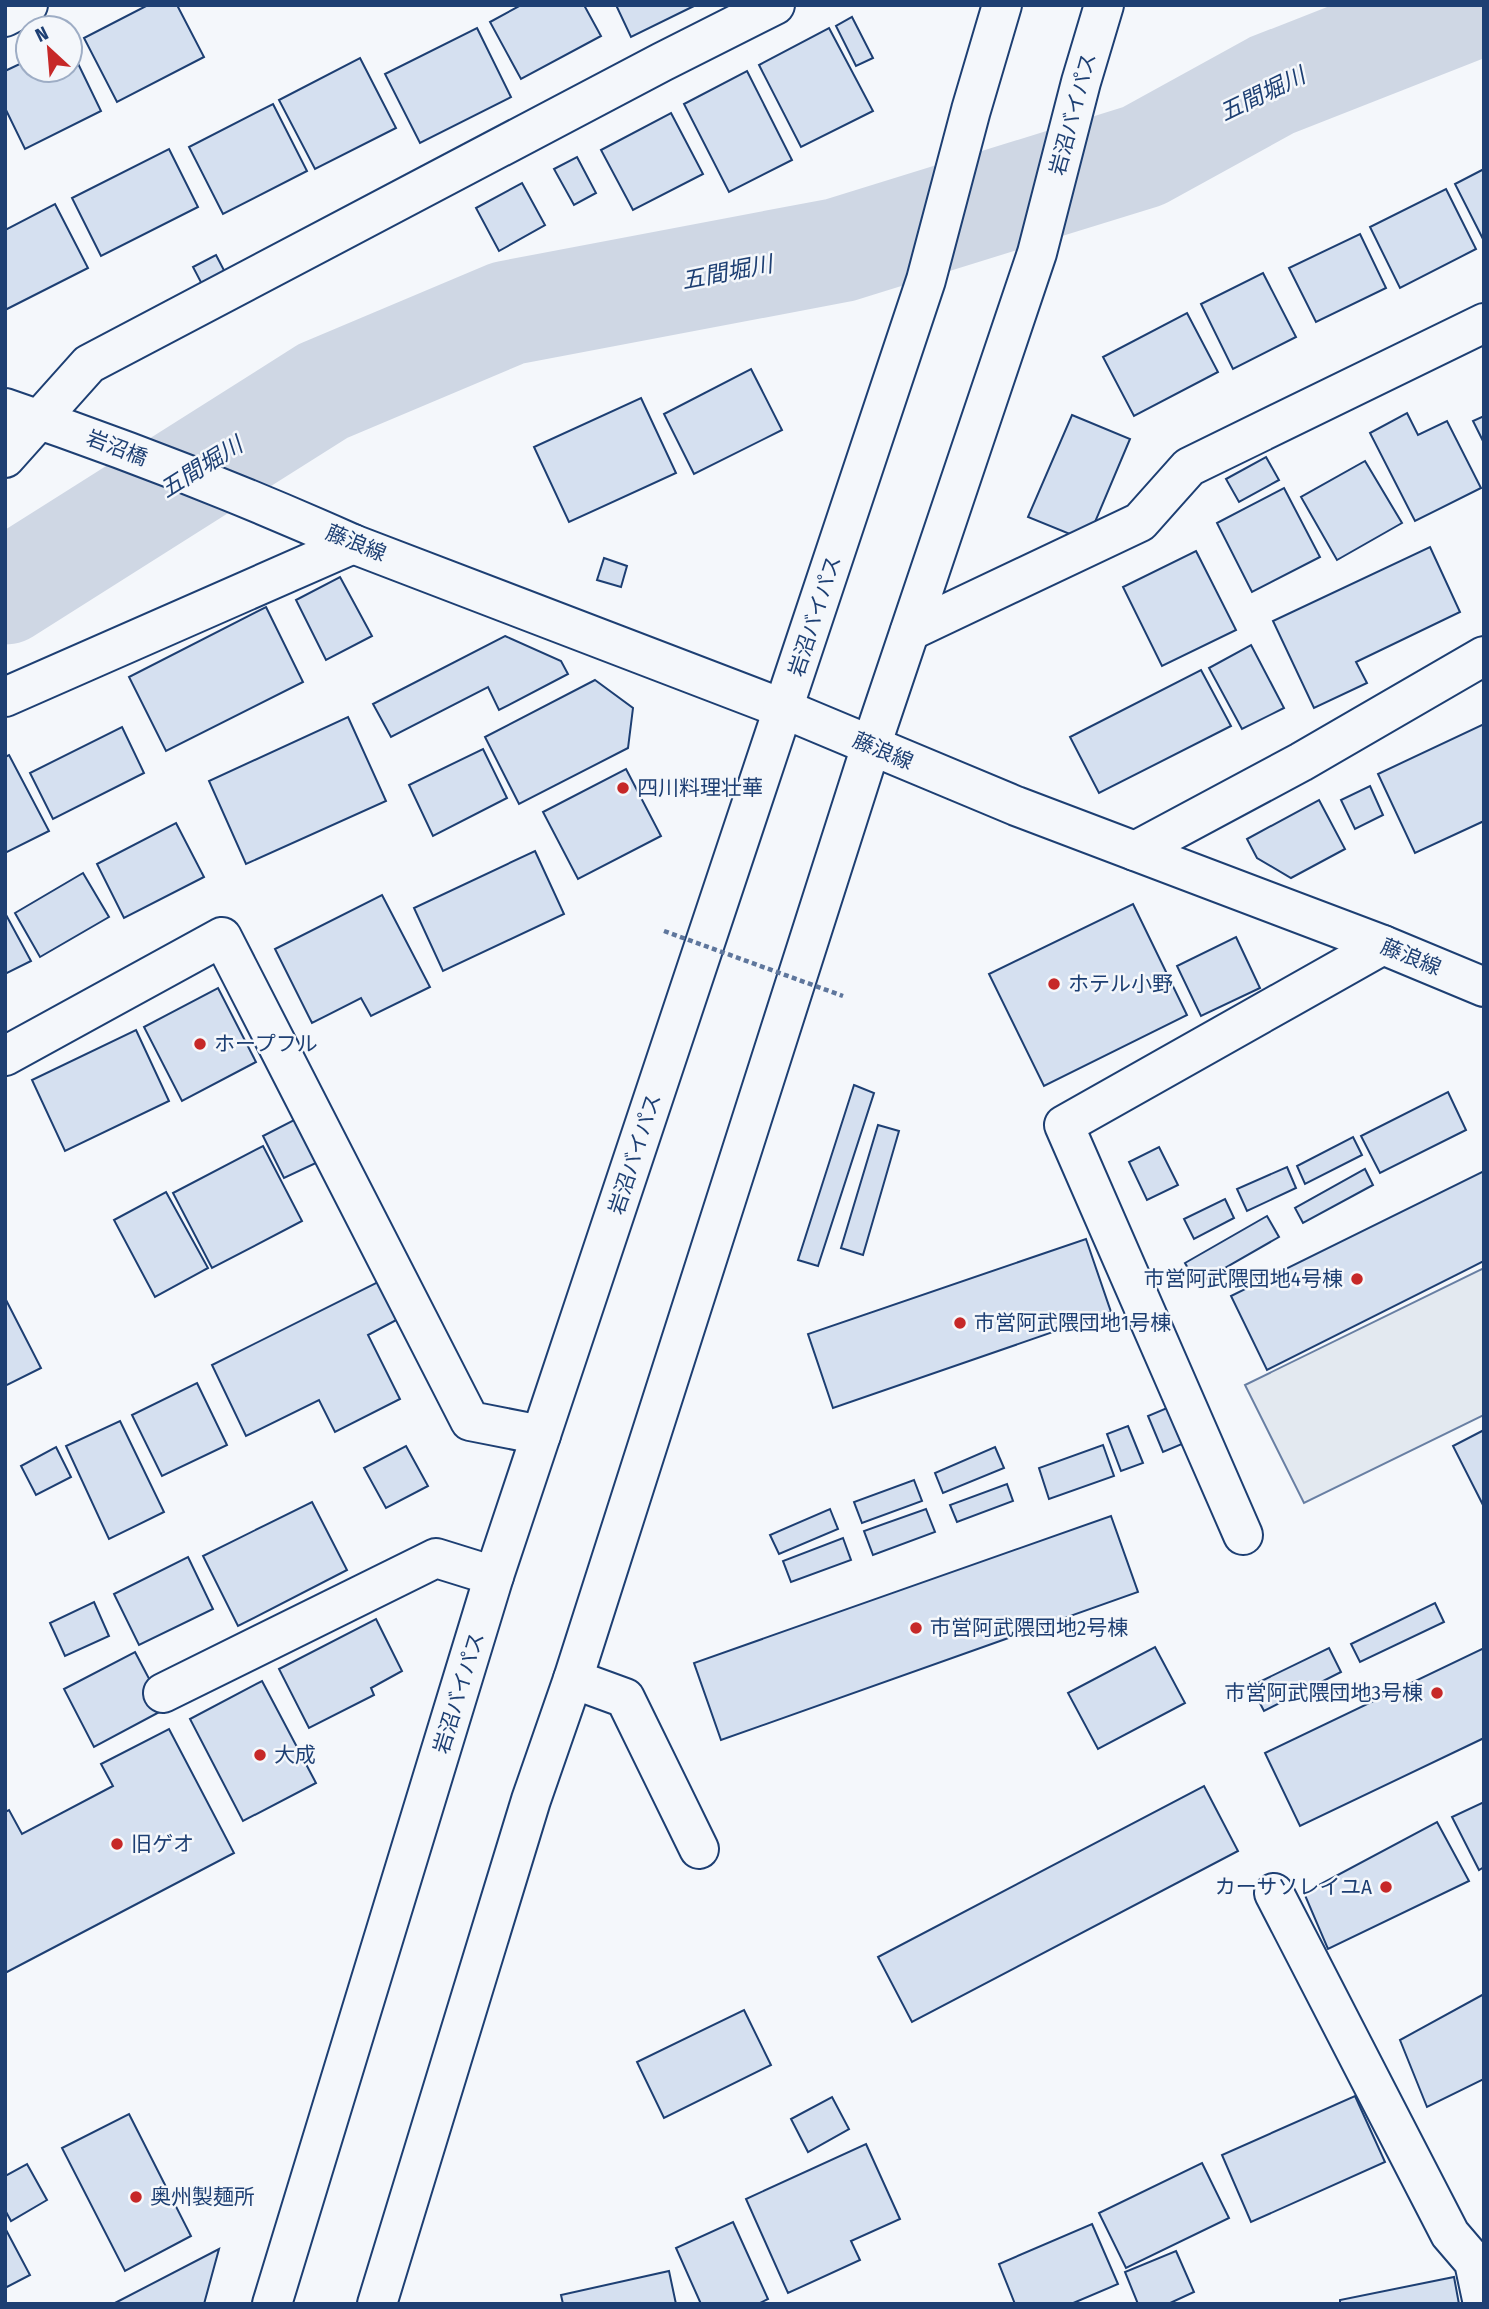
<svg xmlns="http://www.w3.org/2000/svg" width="1489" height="2309" viewBox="0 0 1489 2309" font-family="'Fira Sans Condensed','Noto Sans JP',sans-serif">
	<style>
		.green { fill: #e3e9f0; stroke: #687fa3; stroke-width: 2 }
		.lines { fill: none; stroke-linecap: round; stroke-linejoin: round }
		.river { stroke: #cfd7e4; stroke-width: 105 }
		.building { fill: #d5e0f0; stroke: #1d3f73; stroke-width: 2 }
		.minor-casing { stroke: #1d3f73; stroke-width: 42 }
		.tertiary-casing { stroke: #1d3f73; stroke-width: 42 }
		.trunk-casing { stroke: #1d3f73; stroke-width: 42 }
		.minor { stroke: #f4f7fb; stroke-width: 38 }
		.tertiary { stroke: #f4f7fb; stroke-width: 38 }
		.trunk { stroke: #f4f7fb; stroke-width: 38 }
		.path-bridge { stroke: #5e769c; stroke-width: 4.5; stroke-dasharray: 5 3.5; stroke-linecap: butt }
		.poi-dot { fill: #c62828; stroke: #f4f7fb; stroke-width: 2.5 }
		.labels { text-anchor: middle; stroke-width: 5; stroke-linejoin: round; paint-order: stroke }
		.street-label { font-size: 21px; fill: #1d3f73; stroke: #f4f7fb }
		.poi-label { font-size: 21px; fill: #1d3f73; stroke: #f4f7fb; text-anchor: start }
		.water-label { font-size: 23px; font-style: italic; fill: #1d3f73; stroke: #f4f7fb }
	</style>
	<rect width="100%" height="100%" fill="#f4f7fb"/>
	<!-- green -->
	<path class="green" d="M1484 1268V1415L1304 1503 1245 1385Z"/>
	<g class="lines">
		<!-- river -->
		<path class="river" d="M5 592 323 391 508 313 840 250 1143 156 1272 85 1476 5"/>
	</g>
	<!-- building -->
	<g class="building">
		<path d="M148 5H177L204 57 117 102 84 38Z"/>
		<path d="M521 5H584L601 36 521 79 490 22Z"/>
		<path d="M616 5H696L631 37Z"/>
		<path d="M852 17 873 58 856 66 836 26Z"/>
		<path d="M477 28 511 97 420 143 385 74Z"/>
		<path d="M829 28 873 111 801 147 759 65Z"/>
		<path d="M70 47 101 111 25 149 5 108V71L28 60V70H70Z"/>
		<path d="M360 58 396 128 315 169 279 100Z"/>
		<path d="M747 71 792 160 729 192 684 104Z"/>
		<path d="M273 104 307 171 223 214 189 147Z"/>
		<path d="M671 113 703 174 633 210 601 150Z"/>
		<path d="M169 149 198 207 101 256 72 198Z"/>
		<path d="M577 157 596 193 574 205 554 169Z"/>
		<path d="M1484 169V241L1455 184Z"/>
		<path d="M522 183 545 225 499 251 476 208Z"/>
		<path d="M1446 189 1476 249 1400 288 1370 227Z"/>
		<path d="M55 204 88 268 5 310V230Z"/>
		<path d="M1360 234 1386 288 1316 322 1289 268Z"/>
		<path d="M216 255 228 278 205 290 193 267Z"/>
		<path d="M1263 273 1296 337 1233 369 1201 304Z"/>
		<path d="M1187 313 1218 372 1134 416 1103 357Z"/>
		<path d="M751 369 782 430 694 474 664 414Z"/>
		<path d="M641 398 676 473 569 522 534 447Z"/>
		<path d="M1407 413 1418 435 1447 421 1481 488 1415 521 1370 433Z"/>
		<path d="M1072 415 1130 439 1087 541 1028 517Z"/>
		<path d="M1484 416V443L1473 421Z"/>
		<path d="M1266 457 1279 480 1239 502 1226 479Z"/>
		<path d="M1365 461 1402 523 1337 560 1301 497Z"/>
		<path d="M1284 488 1320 557 1252 592 1217 523Z"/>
		<path d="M1430 547 1460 612 1356 662 1367 683 1314 708 1273 621Z"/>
		<path d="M1196 551 1236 630 1162 666 1123 587Z"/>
		<path d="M604 558 627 566 621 587 597 580Z"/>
		<path d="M340 577 372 636 326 660 296 600Z"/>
		<path d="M266 607 303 682 166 751 129 677Z"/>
		<path d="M505 636 561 661 568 674 499 710 488 687 391 737 373 704Z"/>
		<path d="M1251 645 1284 708 1242 729 1209 668Z"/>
		<path d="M1201 670 1231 726 1099 793 1070 737Z"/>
		<path d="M595 680 633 708 628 748 519 804 485 737Z"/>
		<path d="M348 717 386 801 246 864 209 781Z"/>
		<path d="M1484 724V821L1415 853 1378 774Z"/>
		<path d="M122 727 144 773 53 819 30 773Z"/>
		<path d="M483 749 507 798 433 836 409 785Z"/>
		<path d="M9 755 49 831 5 853V757Z"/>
		<path d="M626 769 661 836 578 879 543 812Z"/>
		<path d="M1370 786 1383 815 1355 829 1341 800Z"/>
		<path d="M1319 800 1345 849 1291 878 1257 858 1247 839Z"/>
		<path d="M176 823 204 877 124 918 97 864Z"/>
		<path d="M535 851 564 914 443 971 414 908Z"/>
		<path d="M83 873 109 917 40 957 15 913Z"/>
		<path d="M382 895 430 987 371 1016 361 998 312 1023 275 949Z"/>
		<path d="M1133 904 1187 1015 1044 1086 989 974Z"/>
		<path d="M5 913 31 961 5 974Z"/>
		<path d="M1236 937 1260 988 1201 1016 1177 966Z"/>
		<path d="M218 988 256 1062 182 1101 144 1027Z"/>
		<path d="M136 1030 169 1101 65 1151 32 1080Z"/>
		<path d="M854 1085 874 1093 818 1266 798 1260Z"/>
		<path d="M1448 1092 1466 1130 1380 1173 1361 1136Z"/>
		<path d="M296 1119 318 1162 284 1178 263 1136Z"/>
		<path d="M878 1125 899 1131 863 1255 841 1248Z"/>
		<path d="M1353 1137 1362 1155 1305 1184 1297 1166Z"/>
		<path d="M263 1146 302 1221 212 1268 173 1193Z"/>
		<path d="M1159 1147 1178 1185 1147 1200 1129 1162Z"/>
		<path d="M1287 1167 1296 1188 1247 1211 1237 1189Z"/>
		<path d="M1365 1169 1373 1185 1303 1223 1295 1208Z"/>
		<path d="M1484 1171V1261L1267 1370 1231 1296Z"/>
		<path d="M166 1192 208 1268 155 1297 114 1220Z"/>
		<path d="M1225 1199 1234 1218 1194 1239 1184 1219Z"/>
		<path d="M1267 1216 1279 1237 1197 1284 1185 1263Z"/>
		<path d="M1086 1239 1111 1312 833 1408 808 1334Z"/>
		<path d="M384 1279 402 1317 368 1335 400 1399 335 1432 319 1400 246 1436 212 1365Z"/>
		<path d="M5 1298 41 1368 5 1386Z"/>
		<path d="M197 1383 227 1445 162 1476 132 1415Z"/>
		<path d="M1167 1408 1182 1444 1163 1452 1148 1416Z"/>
		<path d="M120 1421 164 1512 109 1539 66 1446Z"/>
		<path d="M1128 1426 1143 1463 1121 1471 1107 1434Z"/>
		<path d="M1484 1430V1507L1453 1446Z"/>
		<path d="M1103 1445 1114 1476 1049 1499 1039 1468Z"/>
		<path d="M406 1446 428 1486 386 1508 364 1468Z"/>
		<path d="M56 1447 71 1477 36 1495 21 1466Z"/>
		<path d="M995 1447 1004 1468 943 1493 935 1473Z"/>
		<path d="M914 1480 922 1501 862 1523 854 1502Z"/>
		<path d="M1007 1484 1013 1501 957 1522 950 1505Z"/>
		<path d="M312 1502 347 1570 238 1626 203 1556Z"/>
		<path d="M830 1509 838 1529 779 1554 770 1535Z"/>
		<path d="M926 1509 935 1532 873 1555 864 1531Z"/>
		<path d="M1111 1516 1138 1592 721 1740 694 1663Z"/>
		<path d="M843 1538 851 1560 791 1582 783 1561Z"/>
		<path d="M188 1557 213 1609 139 1645 114 1594Z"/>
		<path d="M94 1602 109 1636 65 1656 50 1623Z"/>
		<path d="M1435 1603 1444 1622 1360 1662 1351 1644Z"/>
		<path d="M376 1619 402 1671 371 1688 374 1695 309 1728 279 1669Z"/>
		<path d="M1155 1647 1185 1703 1098 1749 1068 1693Z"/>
		<path d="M1329 1648 1341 1672 1264 1711 1251 1686Z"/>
		<path d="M1484 1648V1738L1300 1826 1265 1753Z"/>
		<path d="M135 1652 165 1709 94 1747 64 1689Z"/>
		<path d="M262 1681 316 1783 243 1821 190 1719Z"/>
		<path d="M169 1729 234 1853 5 1973V1812L9 1810 22 1834 113 1786 101 1764Z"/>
		<path d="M1204 1786 1238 1851 912 2022 878 1957Z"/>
		<path d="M1484 1802V1867L1479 1870 1452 1817Z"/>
		<path d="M1437 1822 1469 1881 1328 1949 1304 1893Z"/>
		<path d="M1484 1994V2079L1427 2107 1400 2040Z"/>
		<path d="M744 2010 771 2065 664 2118 637 2062Z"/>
		<path d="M1355 2096 1385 2162 1251 2222 1222 2155Z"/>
		<path d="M832 2097 849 2129 808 2152 791 2119Z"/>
		<path d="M129 2114 191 2236 125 2271 62 2148Z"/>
		<path d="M866 2144 900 2219 851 2241 860 2260 788 2293 746 2199Z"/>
		<path d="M1202 2163 1229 2218 1126 2268 1099 2213Z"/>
		<path d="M27 2164 47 2200 11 2221 5 2210V2176Z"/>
		<path d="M733 2222 768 2299 758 2304H701L676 2248Z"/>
		<path d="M1092 2224 1118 2284 1071 2304H1015L999 2264Z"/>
		<path d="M5 2228 30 2275 5 2288Z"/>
		<path d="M219 2249 204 2304H113Z"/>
		<path d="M1176 2251 1194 2292 1168 2304H1138L1125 2272Z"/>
		<path d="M669 2271 676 2304H563L561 2295Z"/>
		<path d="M1454 2277 1459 2304H1340V2300Z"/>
	</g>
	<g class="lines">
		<defs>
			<g id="minor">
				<path d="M5 17 28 5"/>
				<path d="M5 458 89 364 662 62 775 5"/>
				<path d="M910 631 1140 522 1189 467 1484 323"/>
				<path d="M5 697 353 544"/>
				<path d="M1135 851 1301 762 1484 656"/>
				<path d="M5 1056 222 937 470 1421 541 1435"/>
				<path d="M1243 1535 1064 1125 1383 945"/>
				<path d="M573 1679 625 1698 699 1849"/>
				<path d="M163 1693 436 1558 494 1576"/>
				<path d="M1274 1893 1450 2234 1474 2262 1483 2304"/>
			</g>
			<path id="tertiary" d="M5 408C123 448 239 493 353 544L784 709 1016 806 1383 945 1484 987"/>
			<g id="trunk">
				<path d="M272 2304 494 1576 926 280 971 110 1002 5"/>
				<path d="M377 2304 531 1800 573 1679 871 746 1037 253 1081 82 1104 5"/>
			</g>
		</defs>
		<!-- minor casing -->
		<use href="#minor" class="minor-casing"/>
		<!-- tertiary casing -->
		<use href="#tertiary" class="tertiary-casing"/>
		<!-- trunk casing -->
		<use href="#trunk" class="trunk-casing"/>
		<!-- minor -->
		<use href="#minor" class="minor"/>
		<!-- tertiary -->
		<use href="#tertiary" class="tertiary"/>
		<!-- trunk -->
		<use href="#trunk" class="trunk"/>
		<!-- path-bridge -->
		<path class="path-bridge" d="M664 931 843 996"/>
	</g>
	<!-- markers -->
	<g class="poi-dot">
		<circle cx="623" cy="788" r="7"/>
		<circle cx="1054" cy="984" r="7"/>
		<circle cx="200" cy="1044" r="7"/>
		<circle cx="1357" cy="1279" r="7"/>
		<circle cx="960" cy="1323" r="7"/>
		<circle cx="916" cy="1628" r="7"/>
		<circle cx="1437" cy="1693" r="7"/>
		<circle cx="260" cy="1755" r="7"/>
		<circle cx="117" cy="1844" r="7"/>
		<circle cx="1386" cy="1887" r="7"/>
		<circle cx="136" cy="2197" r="7"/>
	</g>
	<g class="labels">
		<!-- street labels -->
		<g class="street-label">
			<text transform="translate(1073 114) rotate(-75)" y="7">岩沼バイパス</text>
			<text transform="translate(117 448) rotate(21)" y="7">岩沼橋</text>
			<text transform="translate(356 543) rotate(22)" y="7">藤浪線</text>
			<text transform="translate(815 616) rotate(-72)" y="7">岩沼バイパス</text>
			<text transform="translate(883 751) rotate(23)" y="7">藤浪線</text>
			<text transform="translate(1411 957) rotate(22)" y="7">藤浪線</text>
			<text transform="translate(635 1154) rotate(-72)" y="7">岩沼バイパス</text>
			<text transform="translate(459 1693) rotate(-73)" y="7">岩沼バイパス</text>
		</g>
		<!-- poi labels -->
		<g class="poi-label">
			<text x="637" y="795">四川料理壮華</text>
			<text x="1068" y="991">ホテル小野</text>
			<text x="214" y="1051">ホープフル</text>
			<text x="1343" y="1286" text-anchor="end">市営阿武隈団地4号棟</text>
			<text x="974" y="1330">市営阿武隈団地1号棟</text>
			<text x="930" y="1635">市営阿武隈団地2号棟</text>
			<text x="1423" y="1700" text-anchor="end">市営阿武隈団地3号棟</text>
			<text x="274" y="1762">大成</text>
			<text x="131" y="1851">旧ゲオ</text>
			<text x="1372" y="1894" text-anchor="end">カーサソレイユA</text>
			<text x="150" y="2204">奥州製麺所</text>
		</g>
		<!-- water labels -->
		<g class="water-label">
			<text transform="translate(1262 94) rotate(-26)" y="8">五間堀川</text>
			<text transform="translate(727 272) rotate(-11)" y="8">五間堀川</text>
			<text transform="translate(201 467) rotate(-32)" y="8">五間堀川</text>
		</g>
	</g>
	<!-- border -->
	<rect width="1489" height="2309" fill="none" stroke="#1d3f73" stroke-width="14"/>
	<!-- north arrow -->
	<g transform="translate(49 49) rotate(334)"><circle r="33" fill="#f4f7fb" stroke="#9eadc5" stroke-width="2"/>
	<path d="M0-5L12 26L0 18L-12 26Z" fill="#c62828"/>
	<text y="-10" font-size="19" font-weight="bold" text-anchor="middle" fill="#1d3f73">N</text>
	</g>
</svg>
